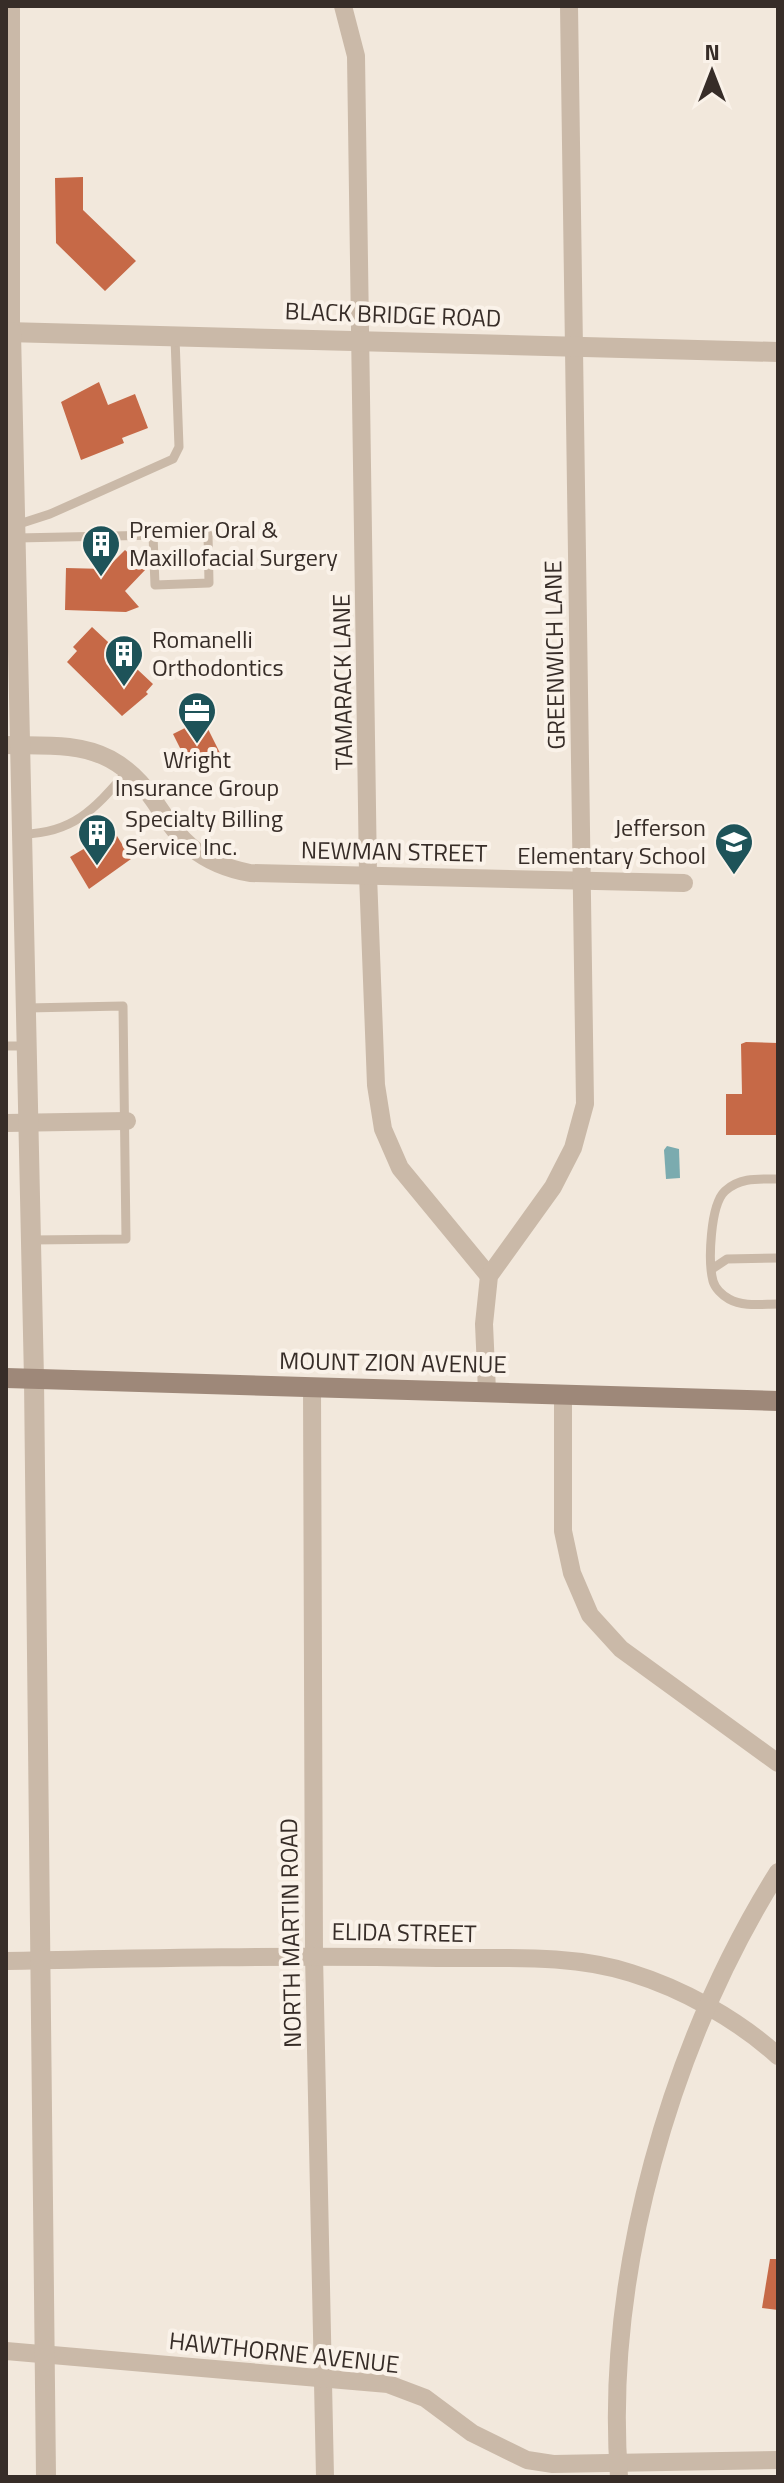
<svg xmlns="http://www.w3.org/2000/svg" width="784" height="2483" viewBox="0 0 784 2483" font-family="'Titillium Web',sans-serif">
	<style>
		.water { fill: #7babaf }
		.building { fill: #c66947 }
		.lines { fill: none; stroke-linecap: round; stroke-linejoin: round }
		.service { stroke: #cab9a8; stroke-width: 9 }
		.minor { stroke: #cab9a8; stroke-width: 18 }
		.tertiary { stroke: #cab9a8; stroke-width: 20 }
		.secondary { stroke: #9e8879; stroke-width: 20 }
		.labels { text-anchor: middle; stroke-width: 8; stroke-linejoin: round; paint-order: stroke }
		.street-label { font-size: 24px; fill: #372d28; stroke: #faf2e9 }
		.poi-label { font-size: 24px; fill: #372d28; stroke: #faf2e9; text-anchor: start }
	</style>
	<rect width="100%" height="100%" fill="#f2e8dc"/>
	<!-- water -->
	<path class="water" d="M667 1146 679 1149 680 1178 666 1179 664 1150Z"/>
	<!-- building -->
	<g class="building">
		<path d="M83 177V210L136 261 105 291 56 243 55 178Z"/>
		<path d="M99 382 108 405 135 394 148 428 122 438 124 443 81 460 61 402Z"/>
		<path d="M125 550 146 569 125 591 139 607 126 612 65 610 66 568 106 569Z"/>
		<path d="M92 627 153 684 146 692 148 694 122 716 67 662 77 651 73 647Z"/>
		<path d="M203 719 221 755 191 770 173 734Z"/>
		<path d="M114 831 131 859 89 889 70 857Z"/>
		<path d="M746 1042 778 1043V1135H726V1094H742L741 1044Z"/>
		<path d="M770 2259H778V2310L762 2308Z"/>
	</g>
	<g class="lines">
		<!-- service -->
		<g class="service">
			<path d="M16 525 50 514 173 459 179 447 175 338"/>
			<path d="M17 538 208 534 209 583 155 585 153 535"/>
			<path d="M24 834C74 833 95 808 127 772"/>
			<path d="M27 1008 123 1006 126 1239 31 1240"/>
			<path d="M6 1046H27"/>
			<path d="M778 1179C759 1179 740 1177 725 1191 710 1205 708 1262 713 1281 715 1288 722 1295 729 1299 743 1307 762 1304 778 1304"/>
			<path d="M712 1269 727 1259 778 1258"/>
		</g>
		<!-- minor -->
		<g class="minor">
			<path d="M11 6V332"/>
			<path d="M343 6 356 56 368 875 376 1085 383 1129 400 1168 489 1276"/>
			<path d="M6 745C40 746 78 742 110 759 171 792 159 856 250 873L684 883"/>
			<path d="M6 1123 127 1121"/>
			<path d="M312 1388 314 1955 325 2477"/>
			<path d="M487 1391 484 1324 489 1276 553 1187 573 1148 585 1104 569 6"/>
			<path d="M563 1394V1531L572 1573 590 1615 621 1649 778 1763"/>
			<path d="M6 1961C150 1958 294 1955 437 1958 500 1959 570 1953 631 1973 683 1989 737 2019 778 2056"/>
			<path d="M6 2351 388 2384 425 2398 472 2433 527 2460 553 2464 778 2460"/>
			<path d="M619 2477C604 2274 671 2043 778 1872"/>
		</g>
		<!-- tertiary -->
		<g class="tertiary">
			<path d="M6 332 778 352"/>
			<path d="M11 332 34 1379 46 2477"/>
		</g>
		<!-- secondary -->
		<path class="secondary" d="M6 1378 778 1401"/>
	</g>
	<!-- icons -->
	<defs>
		<symbol id="building-pin" viewBox="-11 -11 22 30"><path d="M0 17L-7.5 6A9.5 9.5 0 1 1 7.5 6Z" fill="#1e5359" stroke="#faf2e9"/><path d="M-4-6H4V6H1V3H-1V6H-4ZM-2.5-4.3h1.7v1.8h-1.7ZM.8-4.3h1.7v1.8H.8ZM-2.5-1h1.7V.8h-1.7ZM.8-1h1.7V.8H.8Z" fill="#fff"/></symbol>
		<symbol id="office-pin" viewBox="-11 -11 22 30"><path d="M0 17L-7.5 6A9.5 9.5 0 1 1 7.5 6Z" fill="#1e5359" stroke="#faf2e9"/><path d="M-6-3h4V-5.5h4V-3h4V5H-6ZM-1-4.5V-3h2v-1.5ZM-6 0V1H6V0Z" fill="#fff"/></symbol>
		<symbol id="school-pin" viewBox="-11 -11 22 30"><path d="M0 17L-7.5 6A9.5 9.5 0 1 1 7.5 6Z" fill="#1e5359" stroke="#faf2e9"/><path d="M0-5L7-2L0 1L-7-2ZM-4 1L0 2.5L4 1V4Q0 6-4 4Z" fill="#fff"/></symbol>
	</defs>
	<g fill-rule="evenodd">
		<use href="#building-pin" x="79" y="522" width="44" height="60"/>
		<use href="#building-pin" x="102" y="632" width="44" height="60"/>
		<use href="#office-pin" x="175" y="689" width="44" height="60"/>
		<use href="#building-pin" x="75" y="811" width="44" height="60"/>
		<use href="#school-pin" x="712" y="820" width="44" height="60"/>
	</g>
	<g class="labels">
		<!-- street labels -->
		<g class="street-label">
			<text transform="translate(393 315) rotate(2)" y="8">BLACK BRIDGE ROAD</text>
			<text transform="translate(555 655) rotate(-91)" y="8">GREENWICH LANE</text>
			<text transform="translate(343 682) rotate(-91)" y="8">TAMARACK LANE</text>
			<text transform="translate(394 852) rotate(1)" y="8">NEWMAN STREET</text>
			<text transform="translate(393 1363) rotate(1)" y="8">MOUNT ZION AVENUE</text>
			<text transform="translate(291 1933) rotate(-91)" y="8">NORTH MARTIN ROAD</text>
			<text transform="translate(404 1933) rotate(1)" y="8">ELIDA STREET</text>
			<text transform="translate(284 2353) rotate(6)" y="8">HAWTHORNE AVENUE</text>
		</g>
		<!-- poi labels -->
		<g class="poi-label">
			<text x="129" y="538">Premier Oral &amp;<tspan x="129" dy="28">Maxillofacial Surgery</tspan></text>
			<text x="152" y="648">Romanelli<tspan x="152" dy="28">Orthodontics</tspan></text>
			<text x="197" y="768" text-anchor="middle">Wright<tspan x="197" dy="28">Insurance Group</tspan></text>
			<text x="125" y="827">Specialty Billing<tspan x="125" dy="28">Service Inc.</tspan></text>
			<text x="706" y="836" text-anchor="end">Jefferson<tspan x="706" dy="28">Elementary School</tspan></text>
		</g>
	</g>
	<!-- border -->
	<rect width="784" height="2483" fill="none" stroke="#372d28" stroke-width="16"/>
	<!-- north arrow -->
	<g transform="translate(712 72)" stroke="#faf2e9" stroke-width="6" paint-order="stroke">
	<path d="M0-6L14 30L0 20L-14 30Z" fill="#372d28"/>
	<text y="-12" font-size="22" font-weight="bold" text-anchor="middle" fill="#372d28">N</text>
	</g>
</svg>
